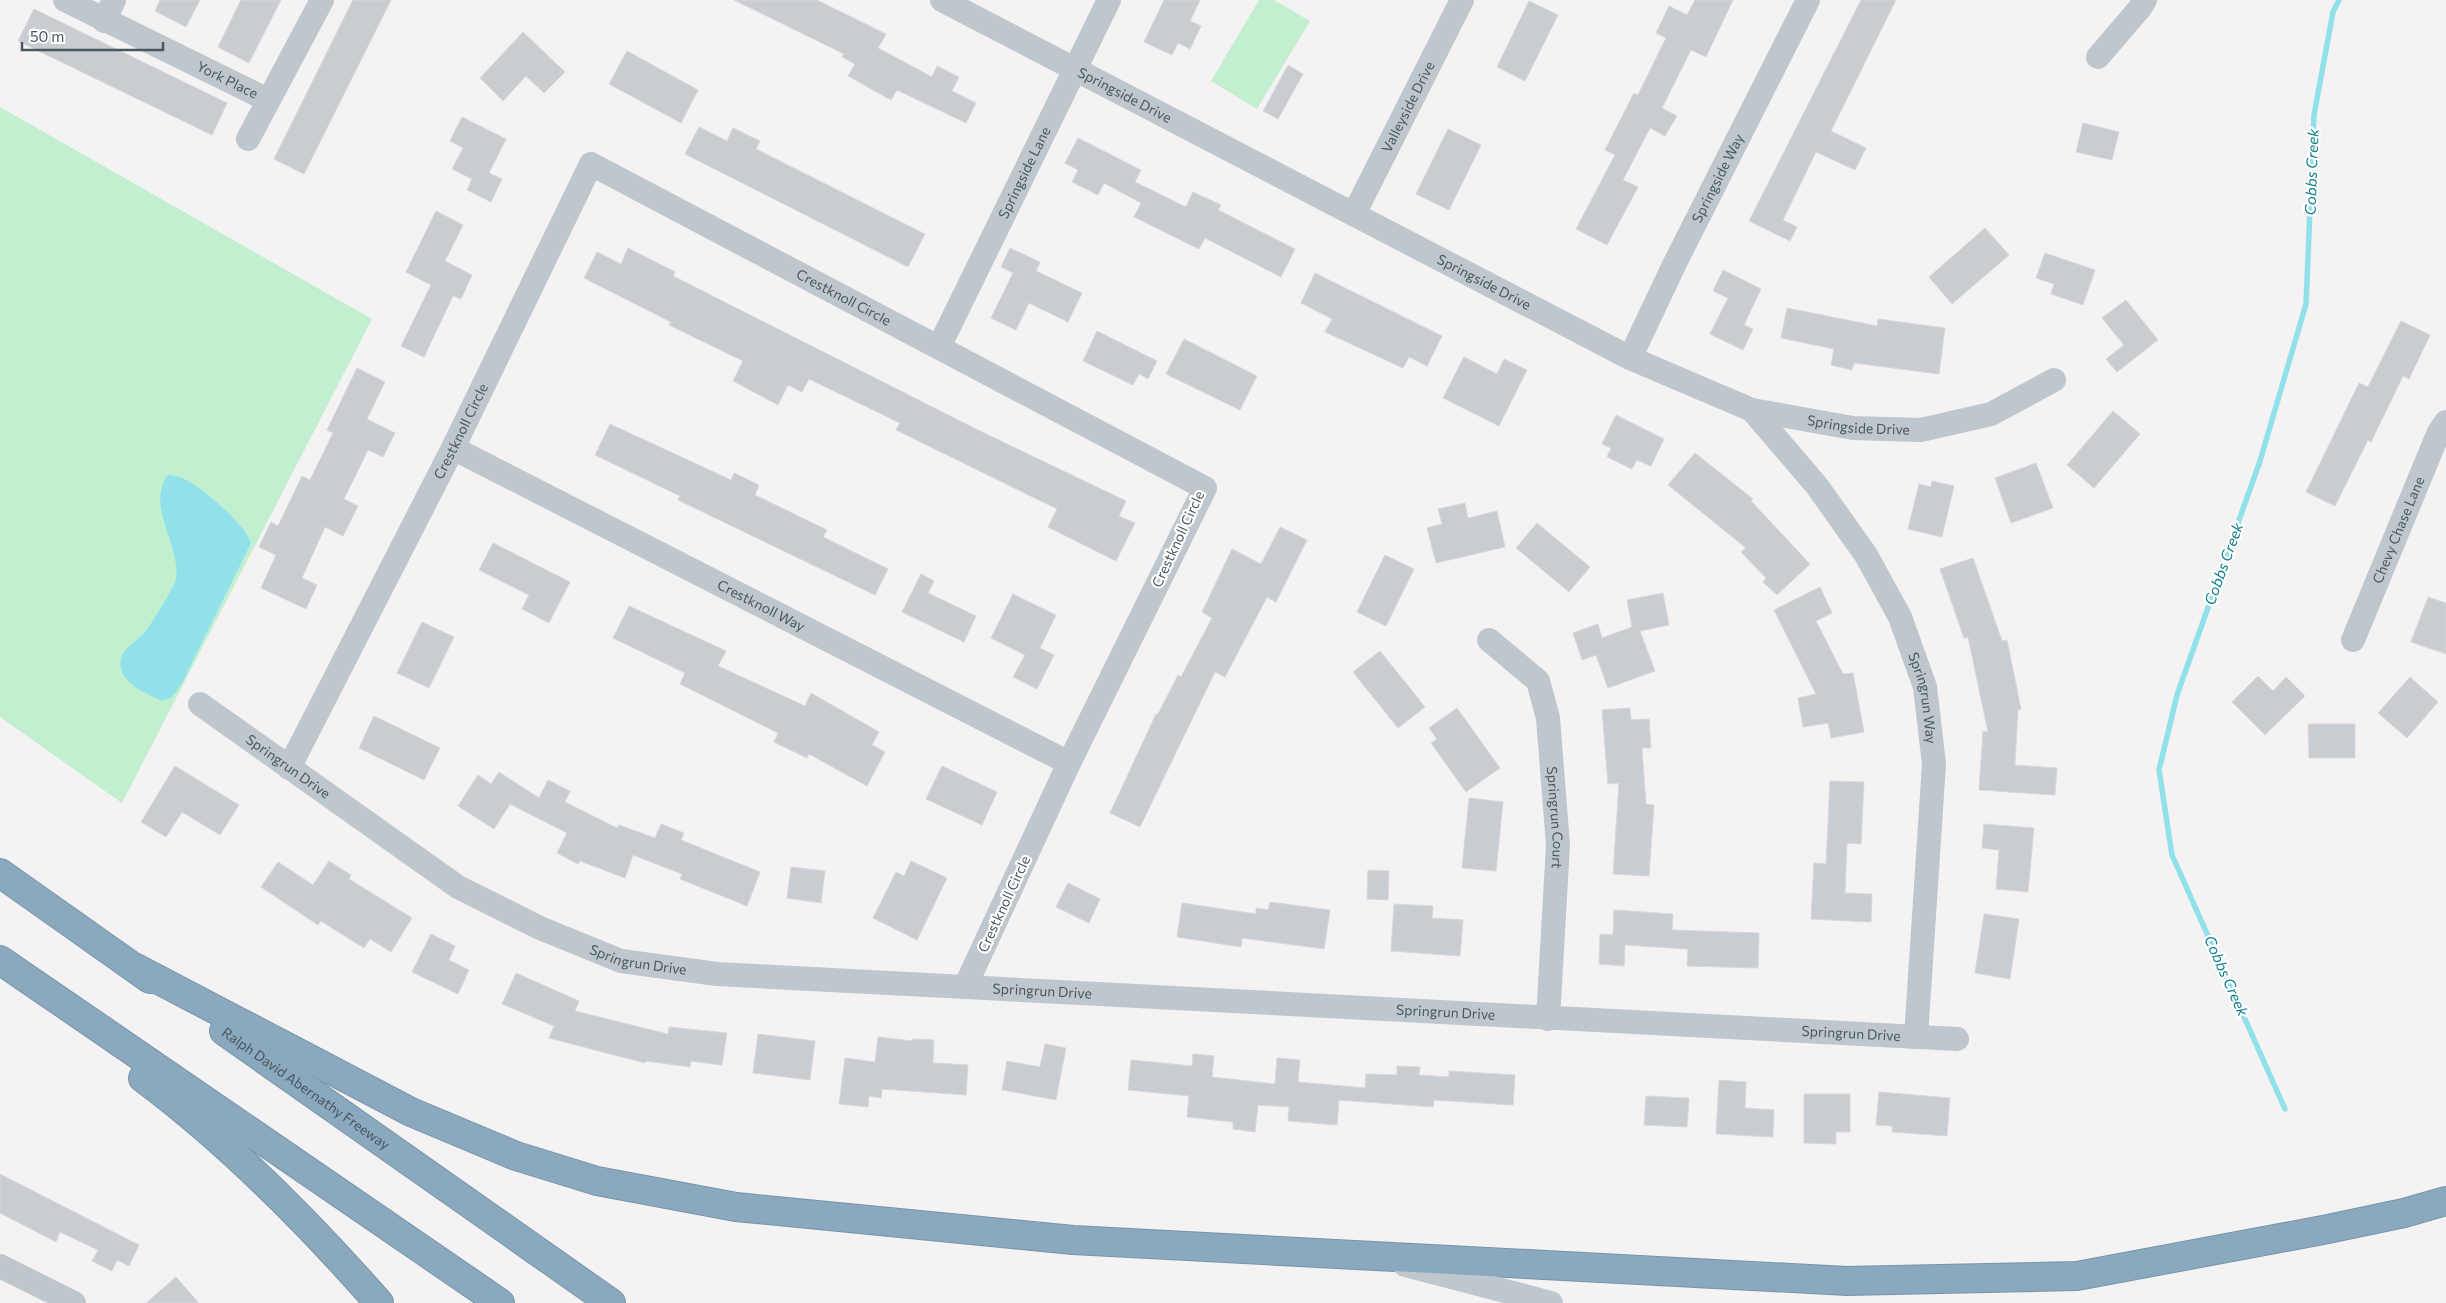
<svg xmlns="http://www.w3.org/2000/svg" width="2446" height="1303" viewBox="0 0 2446 1303" font-family="Commissioner,sans-serif">
	<style>
		.green { fill: #c2efcf }
		.water { fill: #91e1ea }
		.lines { fill: none; stroke-linecap: round; stroke-linejoin: round }
		.stream { stroke: #91e1ea; stroke-width: 5.5 }
		.building { fill: #c9cdd1; stroke: #d6d8dd }
		.highway-casing { stroke: #7695aa; stroke-width: 30 }
		.minor { stroke: #bec7cd; stroke-width: 24 }
		.highway { stroke: #8ba9be; stroke-width: 28 }
		.labels { text-anchor: middle; stroke-width: 4.5; stroke-linejoin: round; paint-order: stroke }
		.street-label { font-size: 14px; fill: #4a575f; stroke: #fff }
		.water-label { font-size: 15px; font-style: italic; fill: #107f8c; stroke: #fff }
	</style>
	<rect width="100%" height="100%" fill="#f4f2f2"/>
	<!-- green -->
	<g class="green">
		<path d="M1259 0H1274L1310 21 1257 109 1211 81Z"/>
		<path d="M0 107 372 319 122 803 0 717Z"/>
	</g>
	<!-- water -->
	<path class="water" d="M168 475C172 476 177 476 180 477 199 484 245 524 251 543L182 683 172 697 162 701C148 694 125 686 121 668 117 650 136 643 145 632 151 625 175 586 176 579 181 543 145 507 168 475Z"/>
	<g class="lines">
		<!-- stream -->
		<path class="stream" d="M2285 1109 2172 855 2159 770 2177 695 2260 461 2306 304 2314 115 2333 12 2339 0"/>
	</g>
	<!-- building -->
	<g class="building">
		<path d="M160 0H200L186 27 155 11Z"/>
		<path d="M241 0H281L249 63 218 47Z"/>
		<path d="M353 0H391L304 174 274 159Z"/>
		<path d="M734 0H817L886 34 878 48 932 77 937 66 959 77 952 91 976 103 966 123 897 90 891 100 848 76 855 64 842 57 844 54Z"/>
		<path d="M1164 0H1200L1190 21 1201 26 1190 49 1178 43 1172 55 1144 42Z"/>
		<path d="M1695 0H1733L1706 57 1691 50 1662 108 1677 116 1665 136 1650 128 1623 180 1638 187 1607 245 1576 229 1615 155 1605 150 1634 93 1638 95 1666 38 1656 33 1669 6 1687 15Z"/>
		<path d="M1861 0H1896L1831 131 1866 148 1855 170 1816 152 1783 220 1797 227 1790 241 1749 221Z"/>
		<path d="M1529 1 1558 15 1525 81 1497 67Z"/>
		<path d="M34 9 227 103 212 135 18 41Z"/>
		<path d="M523 32 565 72 544 93 526 76 503 101 480 78Z"/>
		<path d="M627 51 698 90 681 123 609 84Z"/>
		<path d="M1288 65 1303 74 1278 119 1263 111Z"/>
		<path d="M462 117 506 139 489 173 502 179 491 202 467 190 472 179 452 169 463 148 450 141Z"/>
		<path d="M2083 123 2119 132 2112 160 2076 152Z"/>
		<path d="M699 127 727 141 733 128 760 141 756 149 925 234 908 267 685 154Z"/>
		<path d="M1448 129 1481 145 1449 210 1416 194Z"/>
		<path d="M1078 138 1141 170 1135 182 1186 207 1193 192 1221 205 1218 210 1295 249 1281 277 1205 238 1199 249 1134 217 1141 203 1104 183 1098 195 1072 182 1078 170 1065 163Z"/>
		<path d="M436 211 463 225 445 261 472 275 461 299 453 296 424 357 401 346 431 285 406 272Z"/>
		<path d="M1985 228 2009 255 1952 304 1929 277Z"/>
		<path d="M628 248 675 272 673 276 980 431 1126 501 1119 516 1135 523 1116 561 1048 527 1057 509 896 430 900 423 809 379 802 392 788 385 778 405 733 381 743 361 669 325 671 322 584 278 597 252 621 264Z"/>
		<path d="M1010 248 1040 262 1036 271 1082 293 1068 322 1029 303 1016 330 991 318 1013 273 1001 267Z"/>
		<path d="M2045 253 2095 270 2083 305 2051 294 2054 284 2036 278Z"/>
		<path d="M1723 270 1761 289 1744 325 1753 329 1743 350 1710 334 1728 298 1713 291Z"/>
		<path d="M1315 273 1442 336 1427 366 1409 357 1403 368 1325 332 1332 319 1301 303Z"/>
		<path d="M2126 300 2158 340 2117 372 2106 359 2124 345 2102 318Z"/>
		<path d="M1787 308 1877 326 1878 319 1945 328 1939 374 1854 363 1852 370 1831 365 1834 349 1781 338Z"/>
		<path d="M2401 321 2430 335 2409 379 2403 376 2371 442 2368 440 2335 506 2306 492 2359 383 2368 387Z"/>
		<path d="M1097 331 1157 361 1148 379 1139 374 1133 385 1083 361Z"/>
		<path d="M1184 339 1257 376 1240 410 1166 374Z"/>
		<path d="M1464 357 1497 374 1504 359 1527 370 1499 426 1443 398Z"/>
		<path d="M357 368 385 382 367 419 395 433 383 457 368 450 344 499 358 506 343 536 325 527 302 578 317 585 306 609 261 588 276 555 259 547 271 522 278 526 302 476 310 480 333 433 327 430Z"/>
		<path d="M2113 411 2140 434 2094 488 2067 465Z"/>
		<path d="M1616 415 1664 439 1651 466 1637 460 1632 469 1607 457 1611 448 1602 444Z"/>
		<path d="M610 424 731 480 734 473 759 485 755 495 827 530 823 537 888 569 875 595 678 500 680 496 595 455Z"/>
		<path d="M1695 453 1753 499 1751 501 1810 564 1777 595 1763 582 1766 578 1741 552 1746 548 1668 485Z"/>
		<path d="M2036 463 2053 508 2011 523 1995 478Z"/>
		<path d="M1932 481 1954 486 1942 537 1908 529 1919 484 1931 487Z"/>
		<path d="M1465 503 1468 518 1497 511 1505 547 1436 563 1427 528 1442 524 1438 509Z"/>
		<path d="M1537 523 1590 567 1569 592 1516 548Z"/>
		<path d="M1280 527 1307 540 1276 602 1267 597 1225 677 1215 672 1140 827 1110 813 1156 714H1158L1178 675 1181 677 1212 618 1202 612 1232 549 1261 564Z"/>
		<path d="M493 543 570 582 549 623 522 609 529 595 479 570Z"/>
		<path d="M1385 555 1414 569 1386 626 1357 612Z"/>
		<path d="M1973 558 2002 641 2007 640 2021 709 2018 710 2015 765 2057 768 2055 795 1979 790 1983 731 1988 732 1968 637 1964 638 1940 569Z"/>
		<path d="M921 574 934 581 928 593 976 616 964 642 902 612Z"/>
		<path d="M1820 587 1832 613 1816 621 1843 674 1853 673 1864 732 1831 738 1828 723 1803 727 1798 698 1816 694 1774 610Z"/>
		<path d="M1663 593 1669 625 1640 631 1655 671 1608 688 1596 655 1582 660 1573 633 1598 624 1602 638 1632 627 1627 600Z"/>
		<path d="M1013 594 1056 615 1040 648 1054 655 1037 689 1013 677 1025 655 991 638Z"/>
		<path d="M2428 597 2446 603V654L2411 642Z"/>
		<path d="M629 606 726 651 718 666 805 706 811 693 879 732 872 745 885 752 867 786 809 754 807 758 774 742 778 733 680 684 685 673 613 638Z"/>
		<path d="M422 622 454 637 429 688 397 673Z"/>
		<path d="M1380 651 1425 707 1398 728 1353 672Z"/>
		<path d="M2258 676 2273 691 2286 677 2305 696 2265 735 2232 702Z"/>
		<path d="M2410 677 2438 702 2407 738 2378 713Z"/>
		<path d="M1457 708 1500 768 1466 792 1431 743 1437 739 1429 728Z"/>
		<path d="M1630 708 1631 720 1649 719 1651 748H1642L1646 804 1654 805 1649 876 1613 874 1619 783 1608 784 1602 710Z"/>
		<path d="M374 716 440 748 424 780 359 748Z"/>
		<path d="M2308 724H2355V758H2309Z"/>
		<path d="M175 766 239 805 220 835 182 812 166 837 141 822Z"/>
		<path d="M942 766 997 792 982 825 926 799Z"/>
		<path d="M499 772 539 798 548 780 570 791 565 802 617 828 619 825 655 838 661 824 684 833 681 840 760 872 747 906 680 879 682 874 633 855 625 878 580 861 578 864 557 853 567 833 510 804 494 829 458 806 478 775 491 784Z"/>
		<path d="M1830 781 1864 782 1861 844 1847 843 1845 893 1872 894 1871 922 1811 919 1814 863 1826 864Z"/>
		<path d="M1469 798 1503 802 1496 871 1462 868Z"/>
		<path d="M1984 824 2034 828 2028 892 1996 889 1999 850 1982 848Z"/>
		<path d="M329 861 351 875 349 879 412 918 391 952 370 939 364 948 321 921 318 925 261 887 278 862 313 885Z"/>
		<path d="M911 861 947 878 917 940 873 918 896 872 904 876Z"/>
		<path d="M791 867 825 871 821 903 787 898Z"/>
		<path d="M1368 870 1389 871 1388 900 1367 899Z"/>
		<path d="M1068 883 1100 899 1089 923 1056 907Z"/>
		<path d="M1270 902 1330 910 1324 949 1242 938 1241 947 1177 937 1182 903 1256 914V908L1268 910Z"/>
		<path d="M1394 904 1433 906 1432 918 1463 920 1460 956 1391 951Z"/>
		<path d="M1614 910 1673 914 1672 930 1759 933 1758 968 1687 966 1688 949 1625 945 1624 966 1599 964 1600 934 1613 935Z"/>
		<path d="M1984 914 2019 919 2010 979 1975 973Z"/>
		<path d="M431 934 455 946 449 960 469 970 458 994 412 972Z"/>
		<path d="M516 973 579 1001 575 1011 668 1034 669 1027 727 1033 722 1065 691 1061 690 1067 646 1061 645 1063 549 1038 554 1026 502 1004Z"/>
		<path d="M758 1034 815 1041 810 1080 753 1073Z"/>
		<path d="M878 1037 913 1041V1039L934 1040 933 1063 968 1065 966 1095 882 1089 881 1098 869 1096 868 1107 839 1104 845 1058 875 1062Z"/>
		<path d="M1045 1044 1066 1048 1056 1100 1002 1090 1007 1061 1040 1067Z"/>
		<path d="M1193 1054 1214 1056 1212 1077 1275 1084 1277 1058 1300 1060 1298 1082 1365 1088 1366 1074 1397 1075V1066L1420 1067 1419 1075 1449 1077V1071L1515 1075 1513 1105 1434 1100 1433 1107 1339 1100 1337 1125 1288 1121 1289 1107 1258 1105 1255 1132 1233 1129V1122L1187 1117 1189 1096 1128 1090 1131 1060 1192 1066Z"/>
		<path d="M1719 1080 1746 1082 1745 1108 1774 1110 1773 1137 1716 1134Z"/>
		<path d="M1879 1092 1950 1098 1947 1136 1892 1132V1126L1876 1125Z"/>
		<path d="M1804 1094H1850V1132H1836V1144L1804 1143Z"/>
		<path d="M1646 1096 1689 1098 1687 1127 1644 1125Z"/>
		<path d="M0 1174 139 1245 129 1266 117 1260 112 1271 92 1261 98 1250 60 1232 56 1242 0 1213Z"/>
		<path d="M176 1277 199 1303H146Z"/>
	</g>
	<g class="lines">
		<defs>
			<g id="highway">
				<path d="M0 873 150 979"/>
				<path d="M0 960 500 1303"/>
				<path d="M136 968 411 1112 516 1156 597 1181 736 1207 1073 1240 1847 1281 2077 1276 2323 1230 2404 1213 2446 1201"/>
				<path id="s12" d="M224 1031 611 1303"/>
				<path d="M143 1078C230 1143 308 1222 379 1303"/>
			</g>
		</defs>
		<!-- highway casing -->
		<use href="#highway" class="highway-casing"/>
		<!-- minor -->
		<g class="minor">
			<path id="s1" d="M65 0 268 100"/>
			<path id="s2" d="M942 0 1630 358 1752 410 1853 428 1921 430 1991 414 2054 380"/>
			<path d="M104 21 114 0"/>
			<path d="M2098 57 2140 8 2145 0"/>
			<path d="M248 139 322 0"/>
			<path id="s3" d="M1354 214 1462 0"/>
			<path id="s4" d="M939 347 1109 0"/>
			<path id="s5" d="M1630 358 1675 263 1808 0"/>
			<path id="s6" d="M1752 410 1817 486 1866 555 1900 617 1925 687 1934 764 1916 1037"/>
			<path id="s7" d="M453 448 1069 763"/>
			<path id="s8" d="M1489 640 1538 681 1548 718 1558 845 1548 1019"/>
			<path id="s9" d="M2353 640 2438 434 2446 422"/>
			<path id="s10" d="M200 704 458 887 540 928 621 961 717 974 1957 1039"/>
			<path id="s11" d="M289 768 453 448 591 164 1205 488 1069 763 965 987"/>
			<path d="M1405 1265 1551 1303"/>
			<path d="M0 1266 74 1303"/>
		</g>
		<!-- highway -->
		<use href="#highway" class="highway"/>
	</g>
	<g class="labels">
		<!-- street labels -->
		<g class="street-label">
			<text dy="5" stroke="none"><textPath href="#s1" startOffset="181">York Place</textPath></text>
			<text dy="5" stroke="none"><textPath href="#s2" startOffset="206">Springside Drive</textPath></text>
			<text dy="5" stroke="none"><textPath href="#s3" startOffset="120">Valleyside Drive</textPath></text>
			<text dy="5" stroke="none"><textPath href="#s4" startOffset="194">Springside Lane</textPath></text>
			<text dy="5" stroke="none"><textPath href="#s5" startOffset="200">Springside Way</textPath></text>
			<text dy="5" stroke="none"><textPath href="#s2" startOffset="611">Springside Drive</textPath></text>
			<text dy="5" stroke="none"><textPath href="#s11" startOffset="961">Crestknoll Circle</textPath></text>
			<text dy="5" stroke="none"><textPath href="#s2" startOffset="1016">Springside Drive</textPath></text>
			<text dy="5" stroke="none"><textPath href="#s11" startOffset="378">Crestknoll Circle</textPath></text>
			<text dy="5" stroke="none"><textPath href="#s9" startOffset="119">Chevy Chase Lane</textPath></text>
			<text transform="translate(1178 539) rotate(-65)" y="5">Crestknoll Circle</text>
			<text dy="5" stroke="none"><textPath href="#s7" startOffset="346">Crestknoll Way</textPath></text>
			<text dy="5" stroke="none"><textPath href="#s6" startOffset="340">Springrun Way</textPath></text>
			<text dy="5" stroke="none"><textPath href="#s10" startOffset="108">Springrun Drive</textPath></text>
			<text dy="5" stroke="none"><textPath href="#s8" startOffset="202">Springrun Court</textPath></text>
			<text transform="translate(1004 904) rotate(-65)" y="5">Crestknoll Circle</text>
			<text dy="5" stroke="none"><textPath href="#s10" startOffset="512">Springrun Drive</textPath></text>
			<text dy="5" stroke="none"><textPath href="#s10" startOffset="918">Springrun Drive</textPath></text>
			<text dy="5" stroke="none"><textPath href="#s10" startOffset="1322">Springrun Drive</textPath></text>
			<text dy="5" stroke="none"><textPath href="#s10" startOffset="1728">Springrun Drive</textPath></text>
			<text dy="5" stroke="none"><textPath href="#s12" startOffset="100">Ralph David Abernathy Freeway</textPath></text>
		</g>
		<!-- water labels -->
		<g class="water-label">
			<text transform="translate(2312 172) rotate(-88)" y="5">Cobbs Creek</text>
			<text transform="translate(2224 564) rotate(-70)" y="5">Cobbs Creek</text>
			<text transform="translate(2226 976) rotate(66)" y="5">Cobbs Creek</text>
		</g>
	</g>
	<!-- scale -->
	<path d="M22 42v8h141v-8" fill="none" stroke="#4a575f" stroke-width="2.5"/>
	<text x="30" y="42" font-size="15" fill="#4a575f" stroke="#ffffff" stroke-width="4" paint-order="stroke">50 m</text>
</svg>
